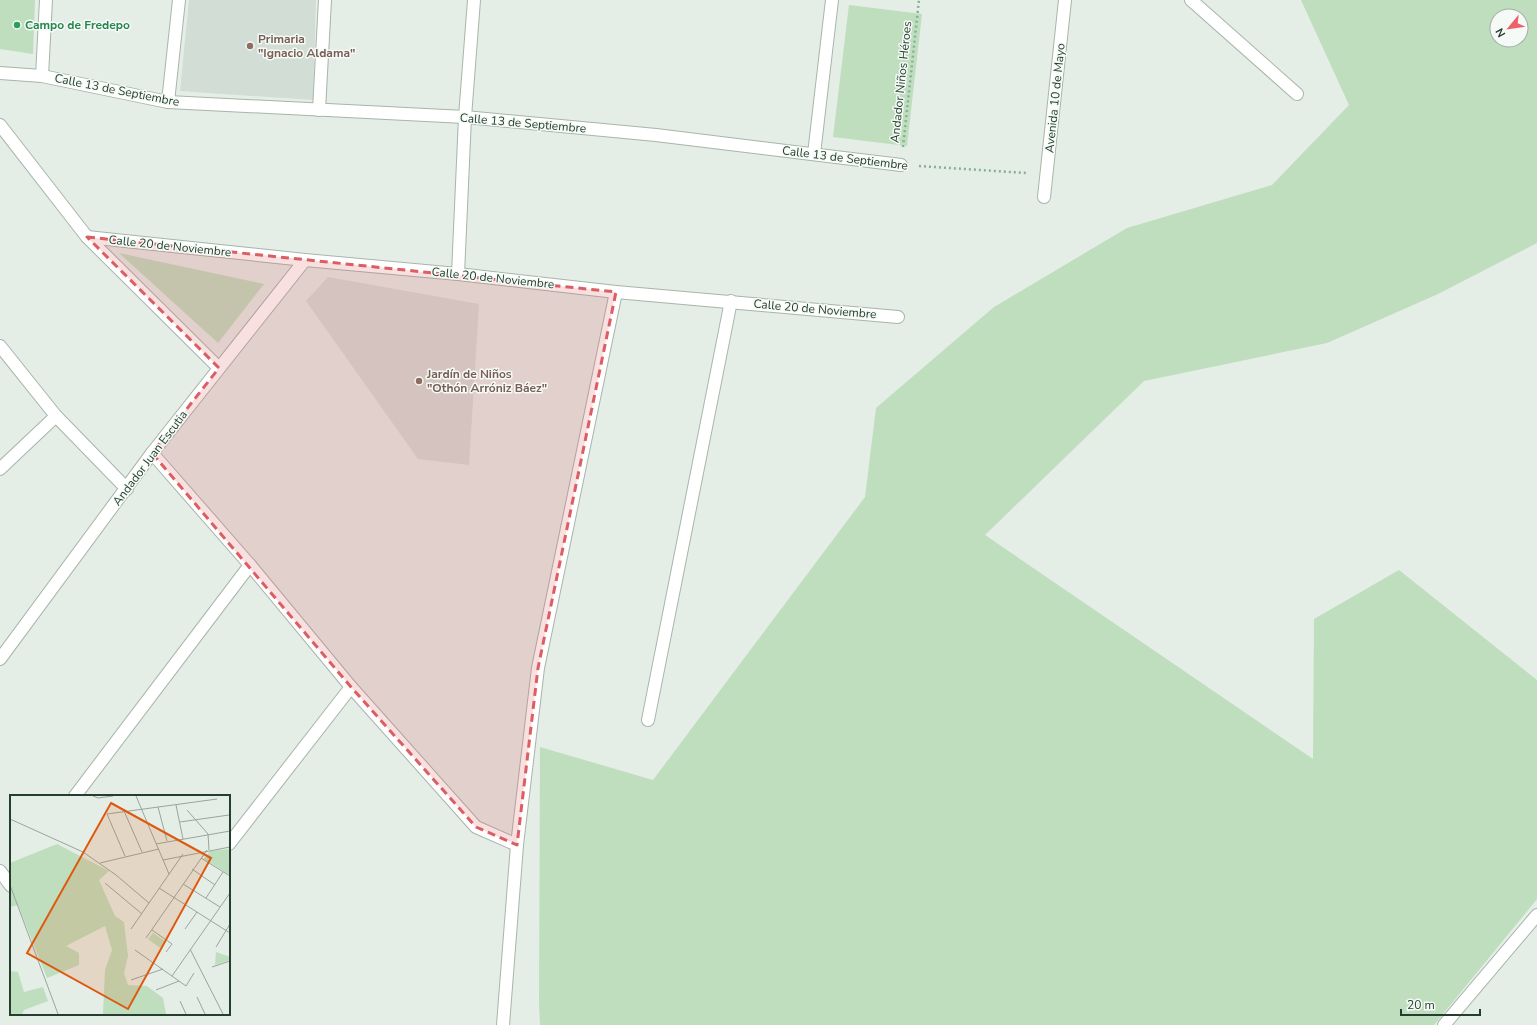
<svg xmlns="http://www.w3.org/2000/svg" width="1537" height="1025" viewBox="0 0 1537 1025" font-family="'Nunito Sans',sans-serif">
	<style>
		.built { fill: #d2ddd5 }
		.green { fill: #bfdebe; fill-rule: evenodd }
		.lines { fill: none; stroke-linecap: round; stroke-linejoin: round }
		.minor-casing { stroke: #a7b5ab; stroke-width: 14 }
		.path { stroke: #85b096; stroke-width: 2.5; stroke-dasharray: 2 3; stroke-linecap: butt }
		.minor { stroke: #fff; stroke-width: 12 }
		.marked { fill: #db5e63; fill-opacity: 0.2; stroke: #db5e63; stroke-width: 3; stroke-dasharray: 8 5; stroke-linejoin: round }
		.leisure-dot { fill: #2e9e5b; stroke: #f5faf6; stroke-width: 1.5 }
		.education-dot { fill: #8d6e63; stroke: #f5faf6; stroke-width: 1.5 }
		.labels { text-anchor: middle; stroke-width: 3; stroke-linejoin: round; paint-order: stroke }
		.leisure-label { font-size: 12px; font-weight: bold; fill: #27864d; stroke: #f5faf6; text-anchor: start }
		.education-label { font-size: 12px; font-weight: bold; fill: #785e54; stroke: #f5faf6; text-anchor: start }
		.street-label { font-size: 12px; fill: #243f2f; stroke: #f5faf6 }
		.inset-road { fill: none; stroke: #97a79d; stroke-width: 1 }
		.view { fill: #de580e; fill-opacity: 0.15; stroke: #de580e; stroke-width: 2 }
		.inset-edge { fill: none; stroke: #243f2f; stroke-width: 2 }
	</style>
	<rect width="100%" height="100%" fill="#e4ede6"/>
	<!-- built -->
	<g class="built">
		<path d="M189 0H316L313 100 180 91Z"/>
		<path d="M328 277 479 304 469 465 418 459 306 301Z"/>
	</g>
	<!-- green -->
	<g class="green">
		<path d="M0 0H35L33 54 0 49Z"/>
		<path d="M1301 0H1537V243L1438 294 1327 343 1144 381 985 535 1313 759 1314 619 1399 570 1537 680V899L1434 1025H540L539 1003 540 747 653 780 865 497 876 408 994 307 1127 228 1272 185 1349 105ZM1497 16H1521V40H1497Z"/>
		<path d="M849 5 922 14 907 146 833 137Z"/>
		<path d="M119 253 264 284 218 343Z"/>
	</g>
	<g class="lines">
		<defs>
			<g id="minor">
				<path d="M1191 0 1297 94"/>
				<path d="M0 73 42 76 168 102 465 117 656 135 901 165"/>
				<path d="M42 76 46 0"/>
				<path d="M168 102 179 0"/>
				<path d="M319 110 325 0"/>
				<path d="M0 125 87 237 219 368"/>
				<path d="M814 154 832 0"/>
				<path d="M1044 197 1065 0"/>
				<path d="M87 237 305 260 458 274 616 292 898 317"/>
				<path d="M458 274 465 117 474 0"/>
				<path d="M0 346 56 416 127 489"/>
				<path d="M152 453 250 565 351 687 476 827 517 845"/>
				<path d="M0 469 56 416"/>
				<path d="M0 659 152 453 305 260"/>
				<path d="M648 720 731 301"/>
				<path d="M75 796 250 565"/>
				<path d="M229 844 351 687"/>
				<path d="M0 871 11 886"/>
				<path d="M503 1025 517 845 538 668 616 292"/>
				<path d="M1444 1025 1537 915"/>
			</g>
		</defs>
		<!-- minor casing -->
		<use href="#minor" class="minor-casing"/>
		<!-- path -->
		<g class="path">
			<path d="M903 147 919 0"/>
			<path d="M919 166 1026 173"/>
		</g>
		<!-- minor -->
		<use href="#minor" class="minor"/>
	</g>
	<!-- marked area -->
	<path class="marked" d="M87 237 616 292 538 668 517 845 476 827 351 687 152 453 219 368Z"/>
	<!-- markers -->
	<circle class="leisure-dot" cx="17" cy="25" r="4"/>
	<g class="education-dot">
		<circle cx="250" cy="46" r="4"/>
		<circle cx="419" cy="381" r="4"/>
	</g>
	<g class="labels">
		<!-- leisure labels -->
		<g class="leisure-label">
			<text x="25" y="29">Campo de Fredepo</text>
		</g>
		<!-- education labels -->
		<g class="education-label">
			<text x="258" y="43">Primaria<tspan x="258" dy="14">"Ignacio Aldama"</tspan></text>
			<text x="427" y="378">Jardín de Niños<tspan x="427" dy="14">"Othón Arróniz Báez"</tspan></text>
		</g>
		<!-- street labels -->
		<g class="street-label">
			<text transform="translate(901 82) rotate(-84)" y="4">Andador Niños Héroes</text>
			<text transform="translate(117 90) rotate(11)" y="4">Calle 13 de Septiembre</text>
			<text transform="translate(1055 98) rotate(-84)" y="4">Avenida 10 de Mayo</text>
			<text transform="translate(523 123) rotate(5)" y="4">Calle 13 de Septiembre</text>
			<text transform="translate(845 158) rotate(7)" y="4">Calle 13 de Septiembre</text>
			<text transform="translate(170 246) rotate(6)" y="4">Calle 20 de Noviembre</text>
			<text transform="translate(493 278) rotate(6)" y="4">Calle 20 de Noviembre</text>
			<text transform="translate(815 309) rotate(5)" y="4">Calle 20 de Noviembre</text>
			<text transform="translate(150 458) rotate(-53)" y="4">Andador Juan Escutia</text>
		</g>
	</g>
	<!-- overview -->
	<g transform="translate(10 795)">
		<rect width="220" height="220" fill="#e4ede6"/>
		<path d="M47 49 99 76 89 85 105 121 114 127 118 161 114 178 118 190 137 191 153 203 156 219H93L95 175 102 155 95 131 56 151 69 158V170L37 183 8 110 0 112V68ZM220 54V80L194 64 200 56ZM143 138 155 146 150 153 138 144ZM206 157 220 162V165L205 170ZM0 176 8 177 14 197 33 192 38 206 14 215 12 219H0Z" fill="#bfdebe"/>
		<path class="inset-road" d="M83 1 88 3 103 1M126 1 159 79M166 10 173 44M148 12 157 46M177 15 198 39 199 55M114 16 132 57M0 24 73 57 106 80 139 108M170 27 219 20M146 49 220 36M115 61 97 19 207 4M191 63 220 81M153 65 220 52M90 68 149 54M182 74 205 90M95 88 132 119M173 89 210 112M0 90 48 219M149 93 220 138M196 103 213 77M121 134 173 59M175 134 187 117M142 135 162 149 156 157M136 143 197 55M206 152 220 129M180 154 213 219M125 155 176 191 184 178M202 172 220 166M162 181 220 98M121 185 153 174M146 195 169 186M187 202 195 219M170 206 176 219"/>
		<path class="view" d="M101 8 201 63 118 214 17 158Z"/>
		<rect width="220" height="220" class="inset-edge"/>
	</g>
	<!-- north arrow -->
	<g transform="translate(1509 28) rotate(241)"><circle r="19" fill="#f5faf6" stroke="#a1afa6"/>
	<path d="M0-3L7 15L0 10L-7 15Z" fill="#ef6169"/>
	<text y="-6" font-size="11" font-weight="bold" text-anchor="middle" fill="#243f2f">N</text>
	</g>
	<!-- scale -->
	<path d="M1401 1009v6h79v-6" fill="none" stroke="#243f2f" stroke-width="2"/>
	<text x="1407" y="1009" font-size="12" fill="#243f2f" stroke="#f5faf6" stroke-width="3" paint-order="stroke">20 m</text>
</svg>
